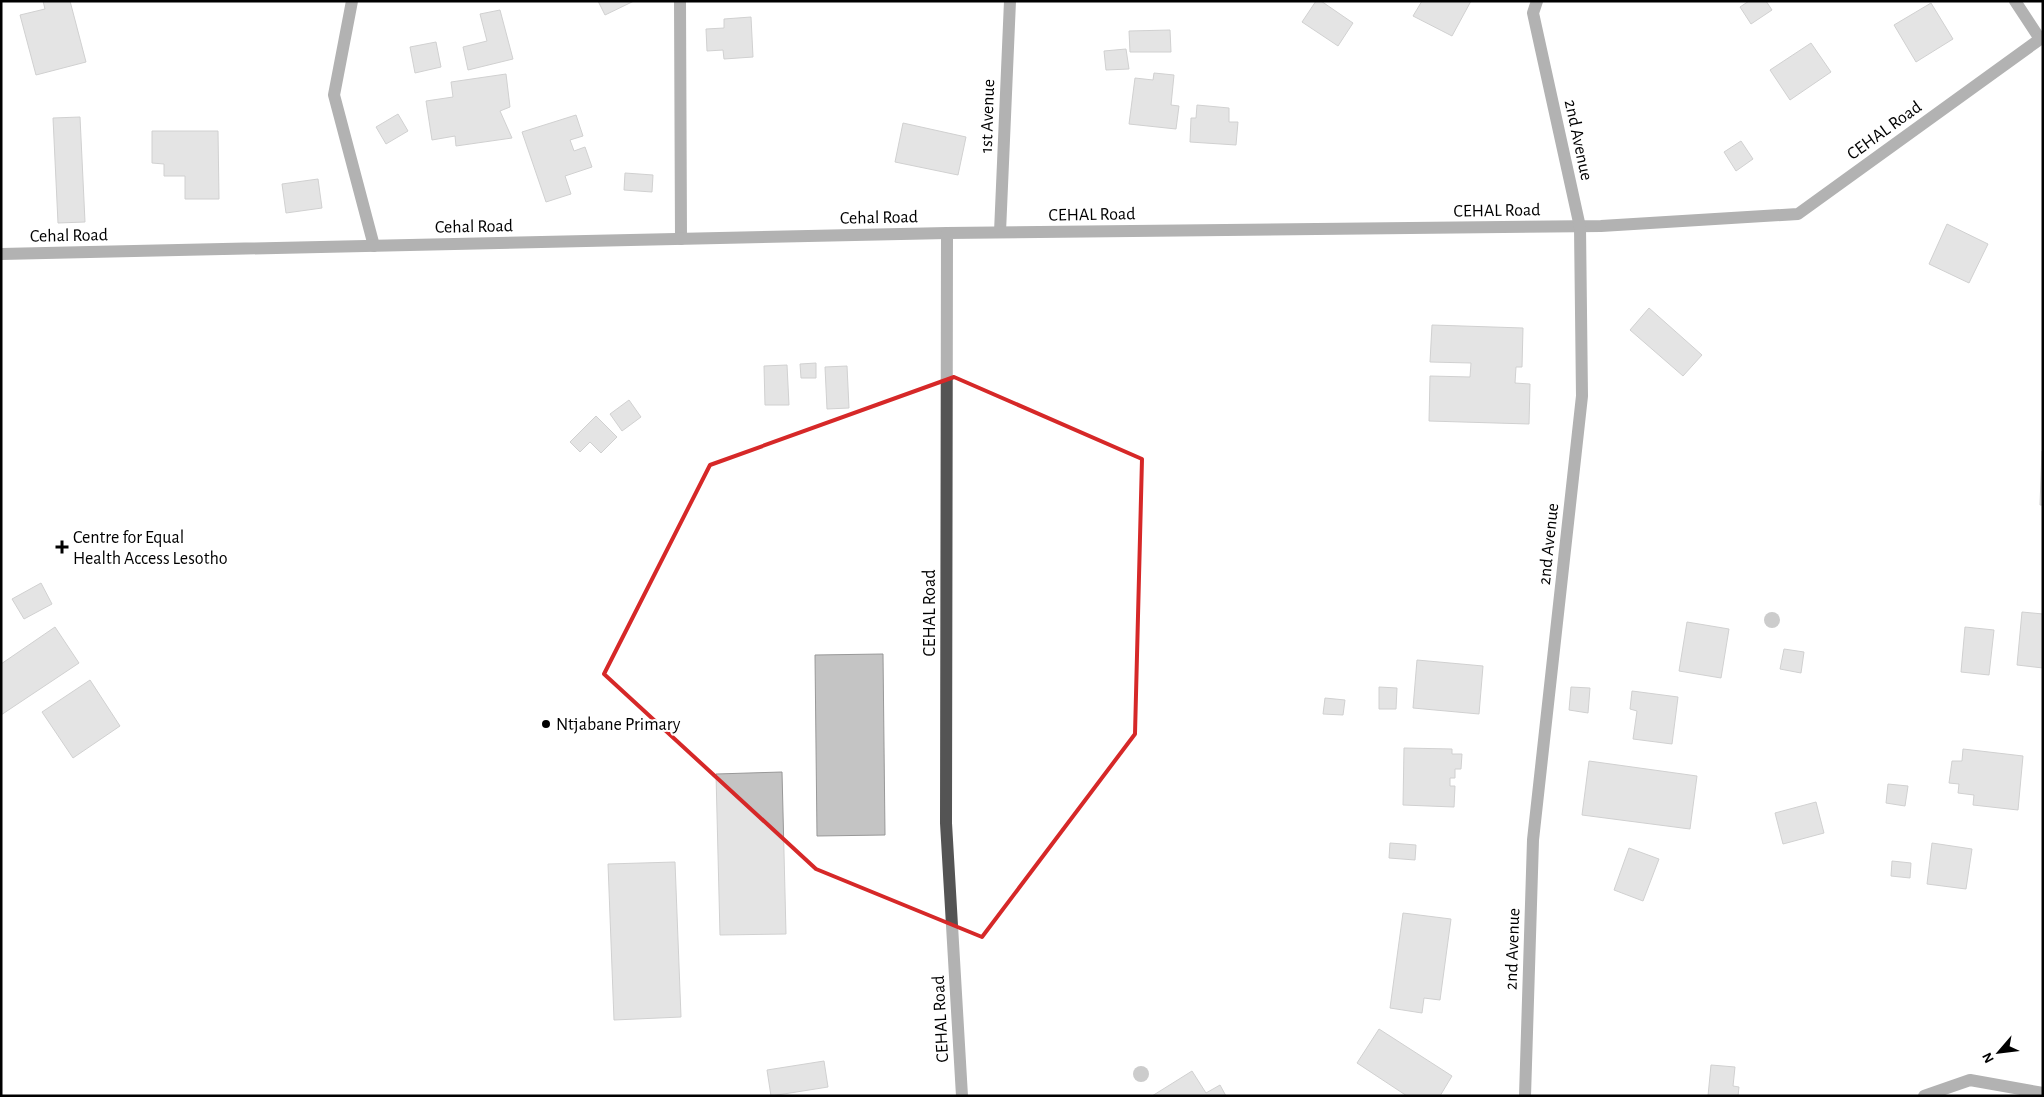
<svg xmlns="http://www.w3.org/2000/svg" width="2044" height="1097" viewBox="0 0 2044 1097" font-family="'Alegreya Sans',sans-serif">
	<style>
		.building { fill: #c4c4c4; stroke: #989898 }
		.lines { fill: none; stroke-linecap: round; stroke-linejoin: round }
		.minor { stroke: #545454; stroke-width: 12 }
		.tree { fill: #8e8e8e }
		.marked { fill: none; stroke: #d62828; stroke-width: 4; stroke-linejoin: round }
		.poi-dot { fill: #000; stroke: #fff; stroke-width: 2 }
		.labels { text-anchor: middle; stroke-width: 4; stroke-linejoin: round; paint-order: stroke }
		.street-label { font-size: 18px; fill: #000; stroke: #fff }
		.poi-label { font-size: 18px; fill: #000; stroke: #fff; text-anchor: start }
	</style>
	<rect width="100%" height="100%" fill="#fff"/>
	<!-- building -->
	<g class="building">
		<path d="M43 1H70L86 62 36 75 20 15 45 9Z"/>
		<path d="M598 1H634L605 15Z"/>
		<path d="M1316 1H1321L1353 23 1338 46 1302 22Z"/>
		<path d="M1422 1H1471L1452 36 1413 16Z"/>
		<path d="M1749 1H1766L1772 10 1751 24 1740 7Z"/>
		<path d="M1931 3 1953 39 1916 62 1894 25Z"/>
		<path d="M500 10 513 59 468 70 463 47 487 41 480 14Z"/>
		<path d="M751 17 753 57 724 59 723 50 707 51 706 29 724 28V19Z"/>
		<path d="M1170 30 1171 52H1130L1129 31Z"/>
		<path d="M436 42 441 67 415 73 410 47Z"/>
		<path d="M1811 43 1831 72 1790 100 1770 70Z"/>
		<path d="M1126 49 1129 69 1106 70 1104 51Z"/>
		<path d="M1154 73 1174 75 1171 105 1179 106 1176 129 1129 124 1135 78 1153 80Z"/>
		<path d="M506 74 510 107 500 111 512 138 456 146 455 136 432 140 426 101 453 97 451 82Z"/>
		<path d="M1197 105 1229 108V122H1238L1236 145 1190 142 1191 118H1196Z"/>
		<path d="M398 114 408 131 386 144 376 127Z"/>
		<path d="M576 115 583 136 570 140 574 151 585 147 592 167 565 176 571 194 546 202 522 132Z"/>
		<path d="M80 117 85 222 58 223 53 118Z"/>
		<path d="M903 123 966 137 958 175 895 162Z"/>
		<path d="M152 131H218L219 199H185V176H164V164L152 163Z"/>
		<path d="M1741 141 1753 159 1736 171 1724 152Z"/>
		<path d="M625 173 653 175 652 192 624 190Z"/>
		<path d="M318 179 322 208 286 213 282 184Z"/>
		<path d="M1947 224 1988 244 1969 283 1929 264Z"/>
		<path d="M1649 308 1702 355 1683 376 1630 330Z"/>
		<path d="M1432 325 1523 328 1522 367H1516L1515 383 1530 384 1529 424 1429 421 1430 376 1470 377 1471 363 1430 362Z"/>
		<path d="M816 363V378H801L800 364Z"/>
		<path d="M787 365 789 405H765L764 366Z"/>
		<path d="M847 366 849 408 827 409 825 367Z"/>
		<path d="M629 400 641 417 622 431 610 414Z"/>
		<path d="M596 416 617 437 601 453 590 442 580 452 570 442Z"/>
		<path d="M2042 451H2043V505H2040Z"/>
		<path d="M41 583 52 604 24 619 12 599Z"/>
		<path d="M2022 612 2043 614V668L2017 665Z"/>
		<path d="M1687 622 1729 629 1721 678 1679 671Z"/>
		<path d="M55 627 79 663 1 715V664Z"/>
		<path d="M1965 627 1994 630 1989 675 1961 672Z"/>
		<path d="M1784 649 1804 652 1801 673 1780 669Z"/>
		<path d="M883 654 885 835 817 836 815 655Z"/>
		<path d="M1417 660 1483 666 1479 714 1413 708Z"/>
		<path d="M90 680 120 726 73 758 42 712Z"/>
		<path d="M1379 687 1397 688 1396 709H1379Z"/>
		<path d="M1571 687 1590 688 1588 713 1569 710Z"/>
		<path d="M1632 691 1678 697 1672 744 1633 739 1637 711 1630 709Z"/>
		<path d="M1325 698 1345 700 1343 715 1323 714Z"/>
		<path d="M1404 748 1452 749V754H1462L1461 769H1455V778H1450V786H1455L1454 807 1403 805Z"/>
		<path d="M1963 749 2023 756 2018 810 1973 805 1974 795 1958 793 1959 784 1949 783 1952 761H1962Z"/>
		<path d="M1589 761 1697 776 1690 829 1582 815Z"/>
		<path d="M782 772 786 934 720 935 716 774Z"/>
		<path d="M1888 784 1908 786 1905 806 1886 803Z"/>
		<path d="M1816 802 1824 833 1783 844 1775 813Z"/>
		<path d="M1390 843 1416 845 1415 860 1389 858Z"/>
		<path d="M1932 843 1972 849 1966 889 1927 884Z"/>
		<path d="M1629 848 1659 859 1643 901 1614 890Z"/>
		<path d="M1892 861 1911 863 1910 878 1891 876Z"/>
		<path d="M675 862 681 1017 614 1020 608 864Z"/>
		<path d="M1403 913 1451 919 1440 1000 1424 998 1422 1013 1390 1008Z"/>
		<path d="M1379 1029 1452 1076 1440 1096H1407L1357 1063Z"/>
		<path d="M824 1061 828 1087 771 1096 767 1070Z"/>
		<path d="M1711 1065 1735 1067 1733 1086 1739 1087 1738 1096H1708Z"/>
		<path d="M1192 1071 1206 1093 1220 1085 1226 1096H1152Z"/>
	</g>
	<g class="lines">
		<!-- minor -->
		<g class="minor">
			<path d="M352 1 334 95 374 246"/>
			<path d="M680 1 681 239"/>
			<path d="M2015 1 2040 39"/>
			<path d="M1000 232 1010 1"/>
			<path d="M1 254 947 233"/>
			<path d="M962 1096 946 823 947 233 1601 226 1798 214 2043 37"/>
			<path d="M1525 1096 1533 840 1582 396 1580 227 1533 13 1537 1"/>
			<path d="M1924 1096 1970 1080 2043 1093"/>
		</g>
	</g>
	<!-- trees -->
	<g class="tree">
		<circle cx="1772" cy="620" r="8"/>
		<circle cx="1141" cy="1074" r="8"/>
	</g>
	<!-- marked area -->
	<path d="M0 0H2044V1097H0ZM954 377 1142 459 1135 734 982 937 816 869 604 674 710 465Z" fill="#fff" fill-opacity=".55" fill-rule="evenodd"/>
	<path class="marked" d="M954 377 1142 459 1135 734 982 937 816 869 604 674 710 465Z"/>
	<!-- markers -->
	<g class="poi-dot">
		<path d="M59.5 539.5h5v5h5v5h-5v5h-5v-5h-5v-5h5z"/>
		<circle cx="546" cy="724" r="5"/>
	</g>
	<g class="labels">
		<!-- street labels -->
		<g class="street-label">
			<text transform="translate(987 116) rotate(-88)" y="6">1st Avenue</text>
			<text transform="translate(1884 130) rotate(-36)" y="6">CEHAL Road</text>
			<text transform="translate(1579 140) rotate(78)" y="6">2nd Avenue</text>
			<text transform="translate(1497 210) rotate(-1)" y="6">CEHAL Road</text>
			<text transform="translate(1092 214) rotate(-1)" y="6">CEHAL Road</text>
			<text transform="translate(879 217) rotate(-1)" y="6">Cehal Road</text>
			<text transform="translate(474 226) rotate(-1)" y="6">Cehal Road</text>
			<text transform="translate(69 235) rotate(-1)" y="6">Cehal Road</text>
			<text transform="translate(1548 544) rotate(-84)" y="6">2nd Avenue</text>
			<text transform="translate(929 613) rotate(-90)" y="6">CEHAL Road</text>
			<text transform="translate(1512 949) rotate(-88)" y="6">2nd Avenue</text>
			<text transform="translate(940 1019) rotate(-93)" y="6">CEHAL Road</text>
		</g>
		<!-- poi labels -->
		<g class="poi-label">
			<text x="73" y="543">Centre for Equal<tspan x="73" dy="21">Health Access Lesotho</tspan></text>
			<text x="556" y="730">Ntjabane Primary</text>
		</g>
	</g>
	<!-- border -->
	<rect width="2044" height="1097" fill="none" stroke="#000000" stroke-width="5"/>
	<!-- north arrow -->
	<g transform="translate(1999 1052) rotate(242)" stroke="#ffffff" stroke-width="4" paint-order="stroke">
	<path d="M0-4L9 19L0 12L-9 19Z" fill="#000000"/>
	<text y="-8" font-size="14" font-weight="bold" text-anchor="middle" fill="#000000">N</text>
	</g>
</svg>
